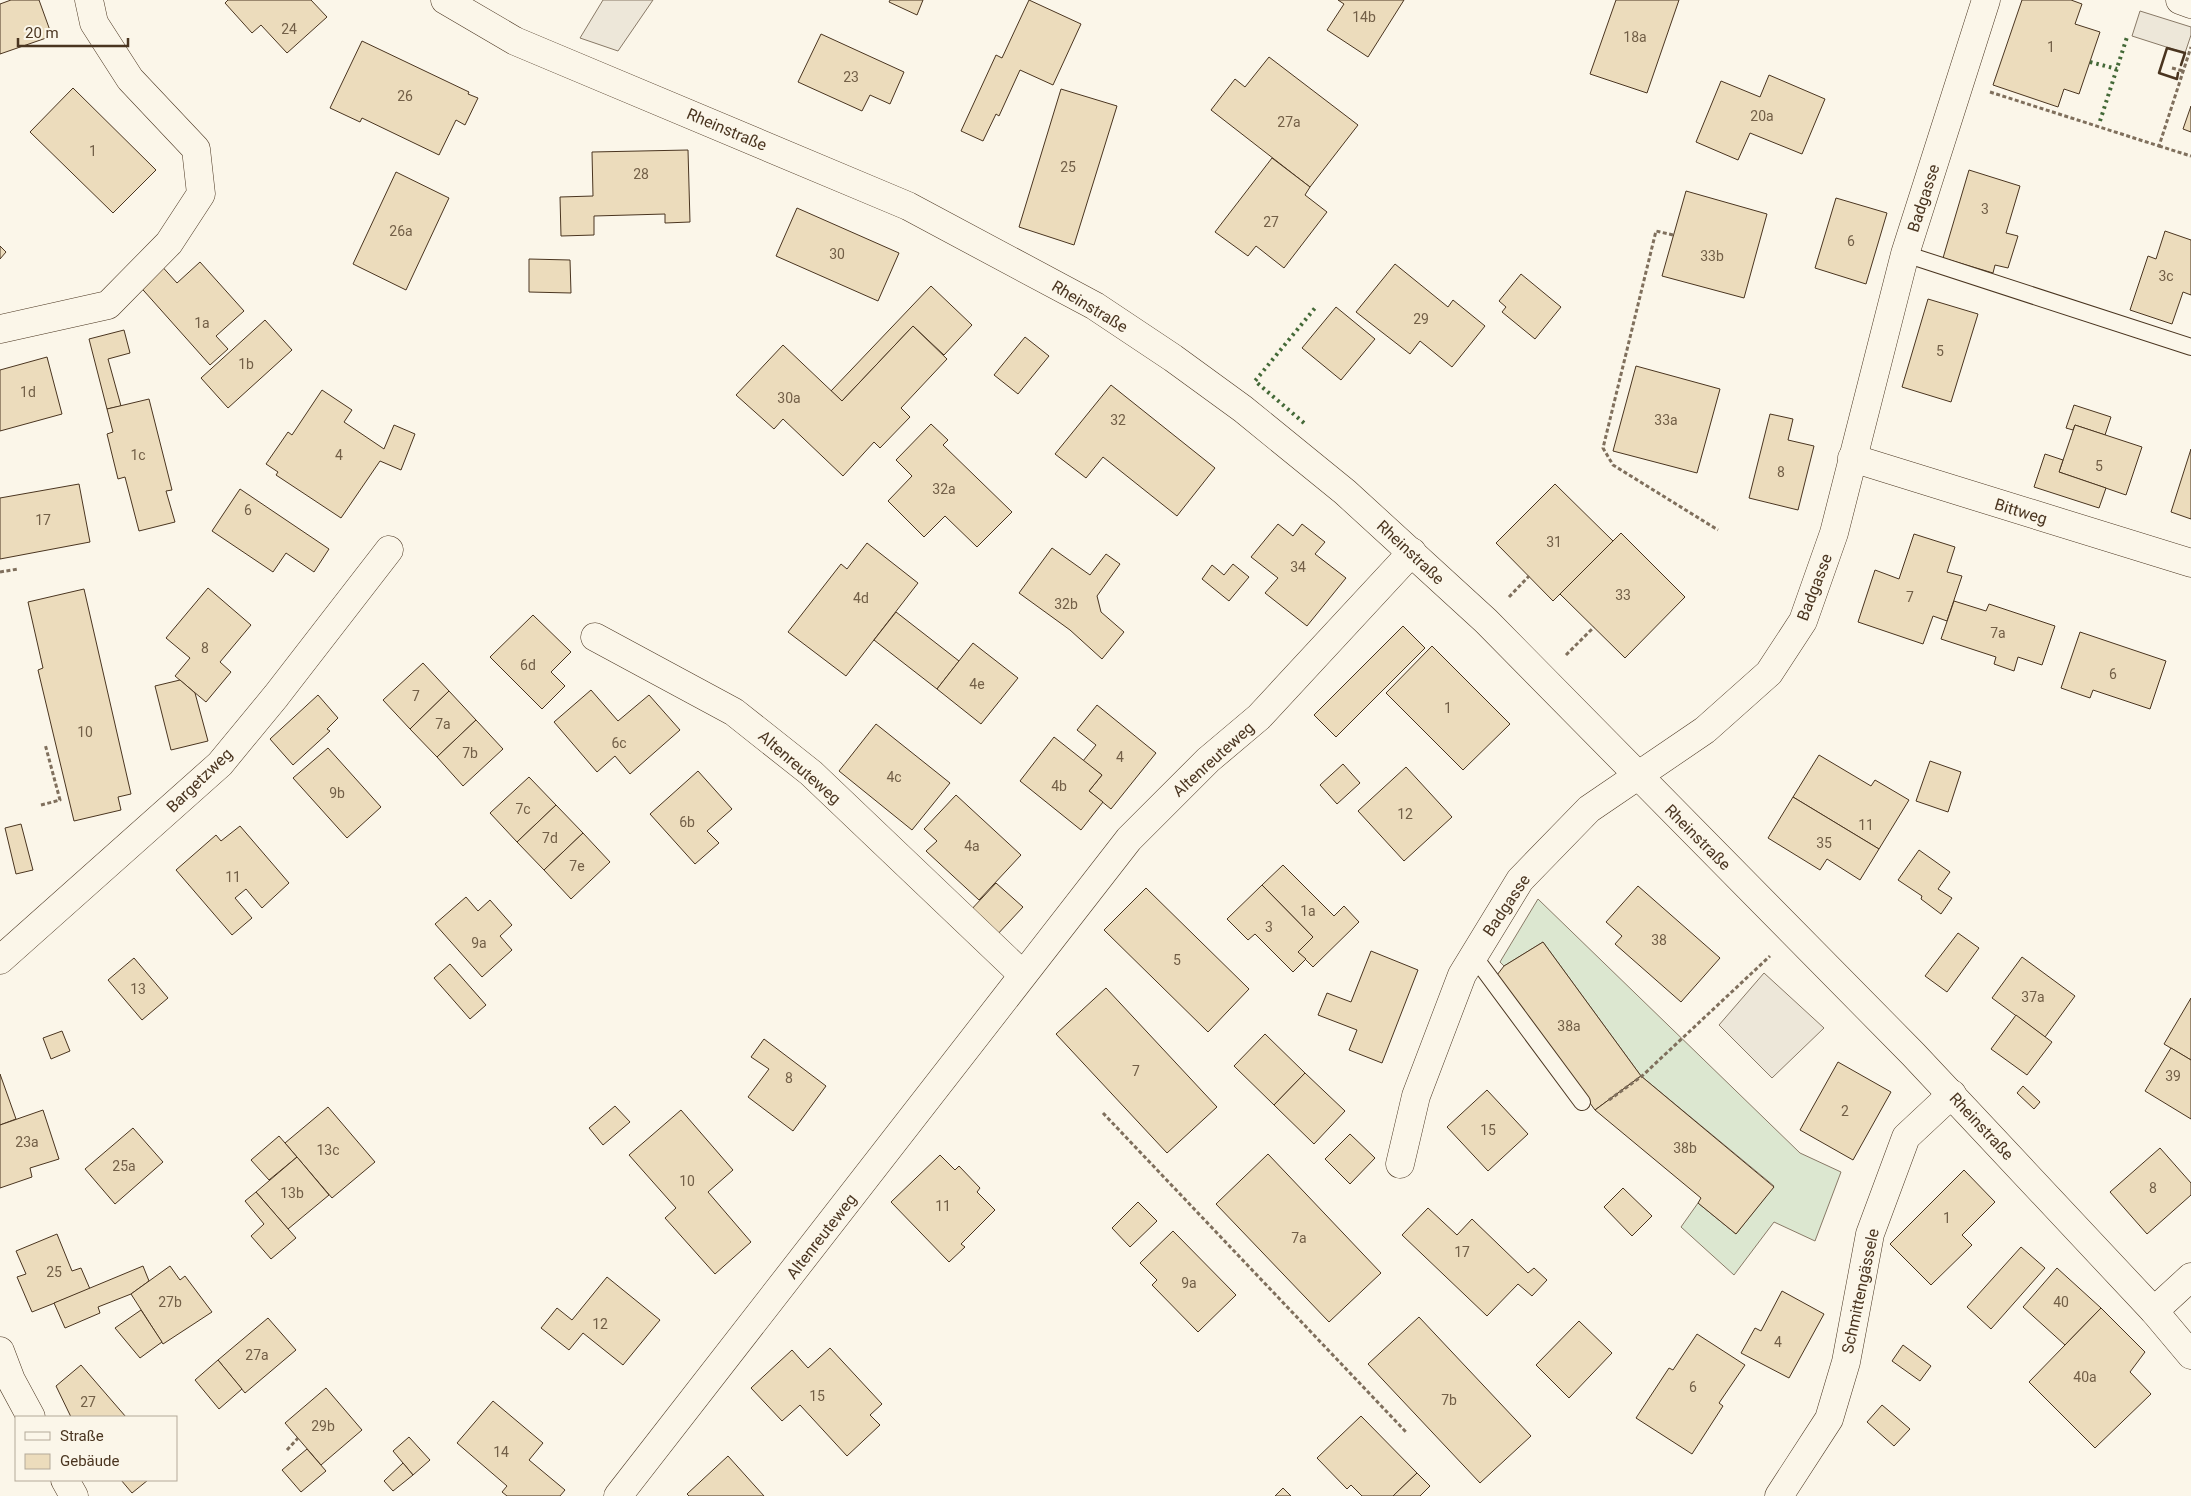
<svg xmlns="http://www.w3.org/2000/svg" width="2191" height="1496" viewBox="0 0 2191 1496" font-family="Roboto,sans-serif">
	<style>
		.garden { fill: #dce7d0; stroke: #887966 }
		.parking { fill: #ede7d9; stroke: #887966 }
		.building { fill: #ecdcbc; stroke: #4a3520 }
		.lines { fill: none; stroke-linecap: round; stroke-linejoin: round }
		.lane-casing { stroke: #4a3520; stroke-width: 18 }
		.street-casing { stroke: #4a3520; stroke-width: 29 }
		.secondary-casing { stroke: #4a3520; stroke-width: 29 }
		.path { stroke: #7f6f5c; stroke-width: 3; stroke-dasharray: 4 2.5; stroke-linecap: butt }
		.lane { stroke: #fbf6e9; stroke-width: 16 }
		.street { stroke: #fbf6e9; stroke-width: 28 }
		.secondary { stroke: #fbf6e9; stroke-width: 28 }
		.hedge { stroke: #436837; stroke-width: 4; stroke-dasharray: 2.5 4; stroke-linecap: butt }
		.wall { stroke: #4a3520; stroke-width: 2.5 }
		.labels { text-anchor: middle; stroke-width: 4; stroke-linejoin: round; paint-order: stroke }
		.number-label { font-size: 14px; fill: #725f47 }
		.street-label { font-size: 16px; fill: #4a3520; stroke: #fbf6e9 }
	</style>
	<rect width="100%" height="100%" fill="#fbf6e9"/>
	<!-- garden -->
	<path class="garden" d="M1538 899 1800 1153 1841 1172 1815 1241 1774 1222 1734 1275 1681 1227 1698 1203 1736 1234 1774 1186 1641 1076 1543 942 1504 966 1500 962Z"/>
	<!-- parking -->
	<g class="parking">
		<path d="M603 0H653L618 51 580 38Z"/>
		<path d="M2140 11 2191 27V35L2185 53 2132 36Z"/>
		<path d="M1764 973 1824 1028 1772 1078 1719 1025Z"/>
	</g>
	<!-- building -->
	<g class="building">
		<path d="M11 0H39L52 36 0 54V4Z"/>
		<path d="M228 0H311L327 17 287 53 261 25 252 33 225 3Z"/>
		<path d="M890 0H923L917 15 889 2Z"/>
		<path d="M1029 0 1081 24 1053 85 1020 70 999 116 996 114 983 141 961 131 996 55 1002 58Z"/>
		<path d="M1338 0H1404L1368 57 1327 30 1344 4Z"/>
		<path d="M1616 0H1679L1647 93 1590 74Z"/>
		<path d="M2022 0H2071L2082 4 2075 24 2100 32 2079 94 2064 89 2058 107 1993 85Z"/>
		<path d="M821 34 904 72 890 104 870 95 862 111 798 82Z"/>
		<path d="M362 41 469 92 468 94 478 98 465 125 456 120 439 155 362 118 360 122 330 108Z"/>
		<path d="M1269 57 1358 125 1310 187 1211 110 1235 79 1245 87Z"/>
		<path d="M1769 75 1825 99 1802 154 1750 133 1738 160 1696 142 1721 81 1760 97Z"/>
		<path d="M73 88 156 170 113 213 30 132Z"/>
		<path d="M1061 89 1117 106 1074 245 1019 227Z"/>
		<path d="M2191 106V132L2183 129Z"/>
		<path d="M688 150 690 222 665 223V214L594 216V235L561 236 560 197 593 196 592 152Z"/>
		<path d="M1272 158 1310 187 1305 195 1327 212 1284 268 1256 246 1248 256 1215 232Z"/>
		<path d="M1969 170 2020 186 2006 233 2018 236 2008 268 1995 265 1993 273 1943 258Z"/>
		<path d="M396 172 449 198 406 290 353 264Z"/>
		<path d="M1686 191 1767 214 1744 298 1662 276Z"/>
		<path d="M1836 198 1887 213 1866 284 1815 268Z"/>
		<path d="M797 208 899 253 878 301 776 256Z"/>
		<path d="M2165 231 2191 240V295L2183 292 2172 324 2130 310 2148 256 2156 259Z"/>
		<path d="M0 246 6 252 0 259Z"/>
		<path d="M529 259 570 260 571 293 529 292Z"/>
		<path d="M158 262 177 283 200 262 244 311 216 336 228 349 210 365 136 282Z"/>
		<path d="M1395 264 1448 307 1453 300 1485 326 1452 367 1420 341 1410 354 1356 312Z"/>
		<path d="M1521 274 1561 307 1535 339 1502 312 1506 307 1499 301Z"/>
		<path d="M931 286 972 325 944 355 913 326 842 401 831 391Z"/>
		<path d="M1928 299 1978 314 1951 402 1902 387Z"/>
		<path d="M1336 307 1375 339 1341 380 1302 348Z"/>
		<path d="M265 320 292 350 228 408 201 378Z"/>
		<path d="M913 326 947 359 901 408 910 417 880 448 874 442 843 476 783 419 774 429 736 395 783 345 842 401Z"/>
		<path d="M124 330 130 353 108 359 121 406 107 409 89 339Z"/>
		<path d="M1025 337 1049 356 1018 394 994 375Z"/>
		<path d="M47 357 62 414 0 431V370Z"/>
		<path d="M1636 366 1720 389 1697 473 1613 451Z"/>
		<path d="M1111 385 1215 468 1177 516 1103 457 1086 478 1055 454Z"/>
		<path d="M322 390 352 410 344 422 384 449 394 425 415 434 401 470 380 461 341 518 276 475 278 472 266 464 288 432 292 435Z"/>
		<path d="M149 399 172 490 166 491 175 522 139 531 125 477 118 479 107 434 113 432 107 409Z"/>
		<path d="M2074 405 2111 417 2105 435 2075 425 2073 430 2066 428Z"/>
		<path d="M1770 414 1793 419 1788 440 1814 446 1798 510 1749 498Z"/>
		<path d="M931 424 948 440 943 445 1012 512 977 547 945 516 924 537 888 501 912 476 896 460Z"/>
		<path d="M2075 425 2142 447 2126 495 2059 472Z"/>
		<path d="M2191 449V519L2171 512Z"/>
		<path d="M2045 454 2063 460 2059 472 2106 488 2099 508 2034 487Z"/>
		<path d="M79 484 90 542 0 559V498Z"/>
		<path d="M1555 484 1613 541 1553 601 1496 543Z"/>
		<path d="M240 489 329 549 314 572 286 553 273 572 212 531Z"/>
		<path d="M1278 524 1293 536 1302 524 1325 542 1315 554 1346 578 1307 626 1265 593 1278 578 1251 557Z"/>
		<path d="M1621 533 1685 597 1625 658 1560 594Z"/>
		<path d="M1914 534 1955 547 1947 572 1962 576 1947 621 1933 616 1923 644 1858 622 1875 570 1899 579Z"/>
		<path d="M867 543 918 583 846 676 788 632 841 564 847 569Z"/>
		<path d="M1052 548 1090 575 1106 554 1120 564 1097 596 1101 612 1124 632 1102 659 1070 630 1019 593Z"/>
		<path d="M1233 564 1249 577 1229 601 1202 579 1212 565 1224 575Z"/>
		<path d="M208 588 251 625 220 662 231 672 206 702 175 676 190 658 166 638Z"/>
		<path d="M84 589 131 794 118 797 121 810 74 821 38 670 43 668 28 602Z"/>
		<path d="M1954 601 1986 611 1989 604 2055 626 2042 665 2018 657 2014 671 1994 664 1996 657 1941 639Z"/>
		<path d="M896 612 959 661 937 689 874 640Z"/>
		<path d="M533 615 571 652 551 672 565 686 542 709 490 657Z"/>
		<path d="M1403 626 1425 648 1336 737 1314 715Z"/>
		<path d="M2080 632 2166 661 2150 709 2093 690 2090 698 2061 688Z"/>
		<path d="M973 643 1018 678 981 724 937 689Z"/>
		<path d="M1432 646 1510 724 1463 770 1386 693Z"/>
		<path d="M423 663 449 691 410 729 383 700Z"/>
		<path d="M180 680 195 693 208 741 171 750 155 686Z"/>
		<path d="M591 690 618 721 649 695 680 730 630 774 615 756 597 772 554 722Z"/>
		<path d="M449 691 476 720 437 757 410 729Z"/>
		<path d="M318 695 338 718 327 729 330 731 293 765 270 739Z"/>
		<path d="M1097 705 1156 753 1111 809 1089 791 1102 775 1083 761 1096 745 1077 730Z"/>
		<path d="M476 720 503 749 463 786 437 757Z"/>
		<path d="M876 724 950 783 912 830 839 771Z"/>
		<path d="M1054 737 1102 775 1089 791 1103 802 1081 830 1020 781Z"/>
		<path d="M328 748 381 807 347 838 293 778Z"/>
		<path d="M1819 755 1871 786 1875 780 1909 800 1879 849 1793 797Z"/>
		<path d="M1930 761 1961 772 1948 812 1916 801Z"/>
		<path d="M1343 764 1360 783 1337 804 1320 785Z"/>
		<path d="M1406 767 1452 817 1404 861 1358 811Z"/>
		<path d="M698 771 732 809 707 831 719 843 695 864 650 814Z"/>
		<path d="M529 777 556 805 517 842 490 813Z"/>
		<path d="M956 795 1021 855 979 900 926 851 937 841 924 829Z"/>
		<path d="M1793 797 1879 849 1860 880 1827 859 1820 870 1768 838Z"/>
		<path d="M556 805 583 833 544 870 517 842Z"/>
		<path d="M21 824 33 870 16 874 5 828Z"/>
		<path d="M240 826 289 883 262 908 246 889 235 898 252 918 232 935 176 870 216 835 221 841Z"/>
		<path d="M583 833 610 862 571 899 544 870Z"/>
		<path d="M1919 850 1950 872 1938 889 1952 898 1941 914 1921 899 1922 896 1898 880Z"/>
		<path d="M1283 865 1334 916 1344 906 1359 922 1313 967 1298 952 1313 937 1262 885Z"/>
		<path d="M996 883 1023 907 995 937 969 912Z"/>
		<path d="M1262 885 1313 937 1298 952 1306 959 1293 972 1255 934 1248 940 1227 919Z"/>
		<path d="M1638 886 1720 958 1681 1002 1615 944 1622 936 1606 922Z"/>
		<path d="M1146 888 1249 989 1208 1032 1104 930Z"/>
		<path d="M466 897 478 911 490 900 512 925 500 936 512 950 482 977 435 924Z"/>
		<path d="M1958 933 1979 948 1947 992 1925 976Z"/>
		<path d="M1543 942 1641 1076 1595 1110 1497 975 1504 966Z"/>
		<path d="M1371 951 1418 970 1382 1063 1349 1050 1357 1030 1318 1015 1327 993 1351 1002Z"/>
		<path d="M2022 957 2075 996 2045 1037 1992 998Z"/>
		<path d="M134 958 168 998 142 1020 108 980Z"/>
		<path d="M450 964 486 1005 470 1019 434 978Z"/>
		<path d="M1106 988 1217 1107 1167 1153 1056 1034Z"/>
		<path d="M2191 998V1060L2164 1044Z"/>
		<path d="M2016 1015 2052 1042 2027 1075 1991 1049Z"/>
		<path d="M62 1031 70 1051 51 1059 43 1038Z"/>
		<path d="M1265 1034 1305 1073 1274 1105 1234 1066Z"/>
		<path d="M764 1039 826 1086 793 1131 748 1097 769 1069 751 1057Z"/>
		<path d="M2171 1048 2191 1060V1119L2145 1091Z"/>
		<path d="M1838 1062 1891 1092 1853 1160 1800 1130Z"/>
		<path d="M1305 1073 1345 1111 1314 1144 1274 1105Z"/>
		<path d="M0 1074 16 1119 0 1125Z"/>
		<path d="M1641 1076 1774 1187 1736 1234 1698 1203 1701 1198 1595 1110Z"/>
		<path d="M2023 1086 2040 1102 2034 1109 2017 1093Z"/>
		<path d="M1487 1090 1528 1134 1488 1171 1447 1127Z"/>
		<path d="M615 1106 630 1122 603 1145 589 1128Z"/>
		<path d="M328 1107 375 1162 332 1198 285 1143Z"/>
		<path d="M43 1110 59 1159 30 1168 32 1177 0 1188V1125Z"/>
		<path d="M681 1110 733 1170 708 1192 751 1242 715 1274 665 1218 676 1208 629 1155Z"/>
		<path d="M133 1128 163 1162 115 1204 85 1169Z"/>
		<path d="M1350 1134 1375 1158 1350 1184 1325 1159Z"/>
		<path d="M279 1136 297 1157 269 1180 251 1160Z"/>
		<path d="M2160 1148 2191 1183V1195L2147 1234 2110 1192Z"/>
		<path d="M1268 1154 1381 1273 1329 1322 1216 1204Z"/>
		<path d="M940 1155 955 1170 959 1166 980 1188 977 1192 995 1210 961 1244 965 1247 949 1262 891 1202Z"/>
		<path d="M297 1157 329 1195 288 1229 256 1192Z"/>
		<path d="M1964 1170 1995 1202 1962 1235 1972 1245 1931 1285 1890 1244Z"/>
		<path d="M1623 1188 1652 1216 1632 1236 1604 1207Z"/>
		<path d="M256 1192 296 1238 271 1259 251 1236 264 1224 245 1201Z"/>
		<path d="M1138 1202 1157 1221 1130 1247 1112 1228Z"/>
		<path d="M1428 1208 1457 1235 1472 1219 1528 1273 1534 1268 1547 1280 1532 1296 1518 1284 1487 1316 1402 1235Z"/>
		<path d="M1173 1231 1236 1295 1198 1332 1152 1285 1157 1280 1140 1263Z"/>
		<path d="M57 1234 72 1271 81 1268 90 1289 32 1312 17 1277 26 1274 16 1251Z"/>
		<path d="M2021 1247 2045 1268 1991 1329 1967 1307Z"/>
		<path d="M143 1266 149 1281 131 1294 98 1307 100 1313 65 1328 54 1303Z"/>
		<path d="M170 1266 180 1280 185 1276 212 1312 163 1344 131 1294Z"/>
		<path d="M2057 1268 2101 1308 2065 1345 2023 1307Z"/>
		<path d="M607 1277 660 1320 623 1365 583 1333 569 1350 541 1328 557 1308 572 1320Z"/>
		<path d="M1782 1291 1824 1314 1789 1378 1741 1353 1755 1328 1761 1331Z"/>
		<path d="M2101 1308 2145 1352 2130 1372 2151 1394 2095 1448 2029 1382Z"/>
		<path d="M141 1310 162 1342 140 1358 115 1328Z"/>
		<path d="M1419 1317 1531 1436 1480 1483 1368 1364Z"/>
		<path d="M268 1318 296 1350 245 1393 218 1360Z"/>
		<path d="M1579 1321 1612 1353 1569 1398 1536 1365Z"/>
		<path d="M1697 1334 1745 1365 1719 1403 1723 1406 1692 1454 1636 1418 1669 1368 1673 1370Z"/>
		<path d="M1903 1345 1931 1366 1920 1381 1892 1361Z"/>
		<path d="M830 1348 882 1404 870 1415 880 1425 847 1456 800 1405 782 1421 751 1388 792 1350 808 1368Z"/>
		<path d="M218 1360 242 1389 219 1409 195 1380Z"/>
		<path d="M81 1365 126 1417H71L56 1386Z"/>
		<path d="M326 1388 362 1430 321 1465 285 1423Z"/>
		<path d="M493 1401 543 1443 529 1460 565 1490 560 1496H507L502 1492 507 1486 457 1443Z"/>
		<path d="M1882 1405 1910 1429 1894 1446 1867 1422Z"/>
		<path d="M1361 1416 1417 1473 1393 1496H1362L1351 1485 1347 1489 1317 1458Z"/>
		<path d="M409 1437 430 1460 413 1475 393 1451Z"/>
		<path d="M307 1449 326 1471 301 1492 282 1470Z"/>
		<path d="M728 1456 764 1496H689L687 1494Z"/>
		<path d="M403 1463 413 1475 393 1491 384 1481Z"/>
		<path d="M1417 1473 1430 1486 1420 1496H1393Z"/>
		<path d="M121 1480H148L132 1493Z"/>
		<path d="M1283 1488 1291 1496H1275Z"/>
	</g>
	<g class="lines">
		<defs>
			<g id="lane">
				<path d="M1905 254 2191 347"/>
				<path d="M1473 955 1582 1102"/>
			</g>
			<g id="street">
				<path d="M0 329 108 305 169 243 201 194 196 149 130 79 94 23 89 0"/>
				<path d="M1852 458 2191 563"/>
				<path d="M595 637 734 712 811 773 1022 974"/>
				<path d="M0 960 220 764 276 696 389 550"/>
				<path d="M1400 1164 1416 1096 1462 975 1520 880 1589 809 1705 730 1769 673 1803 621 1834 533 1905 254 1986 0"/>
				<path d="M2154 1311 2191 1277"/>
				<path d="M0 1351 11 1380 31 1417"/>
				<path d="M65 1480 74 1496"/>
				<path d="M618 1496 1129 839 1208 760 1259 717 1412 552"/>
				<path d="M1779 1496 1829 1419 1846 1362 1870 1234 1906 1137 1952 1094"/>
			</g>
			<g id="secondary">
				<path d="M445 0 515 41 908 206 1095 306 1173 358 1243 409 1345 492 1486 621 1913 1054 2154 1311 2191 1355"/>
				<path d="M2180 0 2191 4"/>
			</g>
		</defs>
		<!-- lane casing -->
		<use href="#lane" class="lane-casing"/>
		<!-- street casing -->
		<use href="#street" class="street-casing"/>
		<!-- secondary casing -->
		<use href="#secondary" class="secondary-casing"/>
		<!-- path -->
		<g class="path">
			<path d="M2172 68 2183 71"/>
			<path d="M1990 92 2159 146 2191 47"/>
			<path d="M2159 146 2191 156"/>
			<path d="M1673 235 1656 231 1603 448 1613 465 1718 530"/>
			<path d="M0 572 18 569"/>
			<path d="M1509 597 1529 576"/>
			<path d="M1566 655 1594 627"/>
			<path d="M41 805 60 800 45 744"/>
			<path d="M1609 1100 1642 1076 1770 956"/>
			<path d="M1103 1113 1406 1432"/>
			<path d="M287 1450 298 1438"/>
		</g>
		<!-- lane -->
		<use href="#lane" class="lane"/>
		<!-- street -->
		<use href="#street" class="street"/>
		<!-- secondary -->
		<use href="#secondary" class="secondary"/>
		<!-- hedge -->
		<g class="hedge">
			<path d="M2090 62 2117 69"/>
			<path d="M2100 121 2127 37"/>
			<path d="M1304 423 1255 381 1315 308"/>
		</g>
		<!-- wall -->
		<path class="wall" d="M2178 73 2177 79 2159 73 2167 48 2185 53 2181 65"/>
	</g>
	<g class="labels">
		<!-- number labels -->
		<g class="number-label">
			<text x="1364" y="22">14b</text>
			<text x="289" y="34">24</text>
			<text x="1635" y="42">18a</text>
			<text x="2051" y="52">1</text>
			<text x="851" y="82">23</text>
			<text x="405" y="101">26</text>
			<text x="1762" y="121">20a</text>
			<text x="1289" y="127">27a</text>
			<text x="93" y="156">1</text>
			<text x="1068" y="172">25</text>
			<text x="641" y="179">28</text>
			<text x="1985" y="214">3</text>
			<text x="1271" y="227">27</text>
			<text x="401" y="236">26a</text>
			<text x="1851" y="246">6</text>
			<text x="837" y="259">30</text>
			<text x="1712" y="261">33b</text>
			<text x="2166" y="281">3c</text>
			<text x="1421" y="324">29</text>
			<text x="202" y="328">1a</text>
			<text x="1940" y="356">5</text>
			<text x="246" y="369">1b</text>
			<text x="28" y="397">1d</text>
			<text x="789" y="403">30a</text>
			<text x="1118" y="425">32</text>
			<text x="1666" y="425">33a</text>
			<text x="138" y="460">1c</text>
			<text x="339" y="460">4</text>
			<text x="2099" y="471">5</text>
			<text x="1781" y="477">8</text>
			<text x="944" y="494">32a</text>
			<text x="248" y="515">6</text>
			<text x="43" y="525">17</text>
			<text x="1554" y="547">31</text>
			<text x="1298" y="572">34</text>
			<text x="1623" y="600">33</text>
			<text x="1910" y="602">7</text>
			<text x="861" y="603">4d</text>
			<text x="1066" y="609">32b</text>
			<text x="1998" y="638">7a</text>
			<text x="205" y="653">8</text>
			<text x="528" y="670">6d</text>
			<text x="2113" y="679">6</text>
			<text x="977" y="689">4e</text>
			<text x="416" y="701">7</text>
			<text x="1448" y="713">1</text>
			<text x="443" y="729">7a</text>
			<text x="85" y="737">10</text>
			<text x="619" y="748">6c</text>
			<text x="470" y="758">7b</text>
			<text x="1120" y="762">4</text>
			<text x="894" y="782">4c</text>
			<text x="1059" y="791">4b</text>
			<text x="337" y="798">9b</text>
			<text x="523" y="814">7c</text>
			<text x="1405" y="819">12</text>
			<text x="687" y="827">6b</text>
			<text x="1866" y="830">11</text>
			<text x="550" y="843">7d</text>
			<text x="1824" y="848">35</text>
			<text x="972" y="851">4a</text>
			<text x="577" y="871">7e</text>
			<text x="233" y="882">11</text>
			<text x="1308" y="916">1a</text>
			<text x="1269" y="932">3</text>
			<text x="1659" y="945">38</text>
			<text x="479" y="948">9a</text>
			<text x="1177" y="965">5</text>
			<text x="138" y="994">13</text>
			<text x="2033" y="1002">37a</text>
			<text x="1569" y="1031">38a</text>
			<text x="1136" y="1076">7</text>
			<text x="2173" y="1081">39</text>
			<text x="789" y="1083">8</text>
			<text x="1845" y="1116">2</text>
			<text x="1488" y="1135">15</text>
			<text x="27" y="1147">23a</text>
			<text x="1685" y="1153">38b</text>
			<text x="328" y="1155">13c</text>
			<text x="124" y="1171">25a</text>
			<text x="687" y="1186">10</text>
			<text x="2153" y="1193">8</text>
			<text x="292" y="1198">13b</text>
			<text x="943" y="1211">11</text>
			<text x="1947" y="1223">1</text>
			<text x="1299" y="1243">7a</text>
			<text x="1462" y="1257">17</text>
			<text x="54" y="1277">25</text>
			<text x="1189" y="1288">9a</text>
			<text x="170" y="1307">27b</text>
			<text x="2061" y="1307">40</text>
			<text x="600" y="1329">12</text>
			<text x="1778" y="1347">4</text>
			<text x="257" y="1360">27a</text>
			<text x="2085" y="1382">40a</text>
			<text x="1693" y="1392">6</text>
			<text x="817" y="1401">15</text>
			<text x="1449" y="1405">7b</text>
			<text x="88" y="1407">27</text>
			<text x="323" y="1431">29b</text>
			<text x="501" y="1457">14</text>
		</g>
		<!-- street labels -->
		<g class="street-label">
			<text transform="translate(727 129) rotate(23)" y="6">Rheinstraße</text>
			<text transform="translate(1923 198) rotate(-72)" y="6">Badgasse</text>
			<text transform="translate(1090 306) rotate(31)" y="6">Rheinstraße</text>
			<text transform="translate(2021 511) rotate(17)" y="6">Bittweg</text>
			<text transform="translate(1411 552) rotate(43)" y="6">Rheinstraße</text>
			<text transform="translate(1814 587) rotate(-69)" y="6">Badgasse</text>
			<text transform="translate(1213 759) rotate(-42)" y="6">Altenreuteweg</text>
			<text transform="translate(800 767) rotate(41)" y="6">Altenreuteweg</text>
			<text transform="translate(199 780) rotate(-44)" y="6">Bargetzweg</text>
			<text transform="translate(1698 837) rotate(45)" y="6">Rheinstraße</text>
			<text transform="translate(1506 905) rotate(-56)" y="6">Badgasse</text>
			<text transform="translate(1982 1126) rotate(47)" y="6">Rheinstraße</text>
			<text transform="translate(821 1236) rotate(-52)" y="6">Altenreuteweg</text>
			<text transform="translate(1860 1291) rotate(-78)" y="6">Schmittengässele</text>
		</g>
	</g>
	<!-- legend -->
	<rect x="15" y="1416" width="162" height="65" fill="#fbf6e9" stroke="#b4a999"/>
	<rect x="25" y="1432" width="25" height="8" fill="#fbf6e9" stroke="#b4a999"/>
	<text x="60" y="1441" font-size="15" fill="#4a3520">Straße</text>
	<rect x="25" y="1454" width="25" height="15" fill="#ecdcbc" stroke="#b4a999"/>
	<text x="60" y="1466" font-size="15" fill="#4a3520">Gebäude</text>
	<!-- scale -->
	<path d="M18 38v8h110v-8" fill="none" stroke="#4a3520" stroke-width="2.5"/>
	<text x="25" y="38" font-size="15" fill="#4a3520" stroke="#fbf6e9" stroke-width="4" paint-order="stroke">20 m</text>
</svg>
